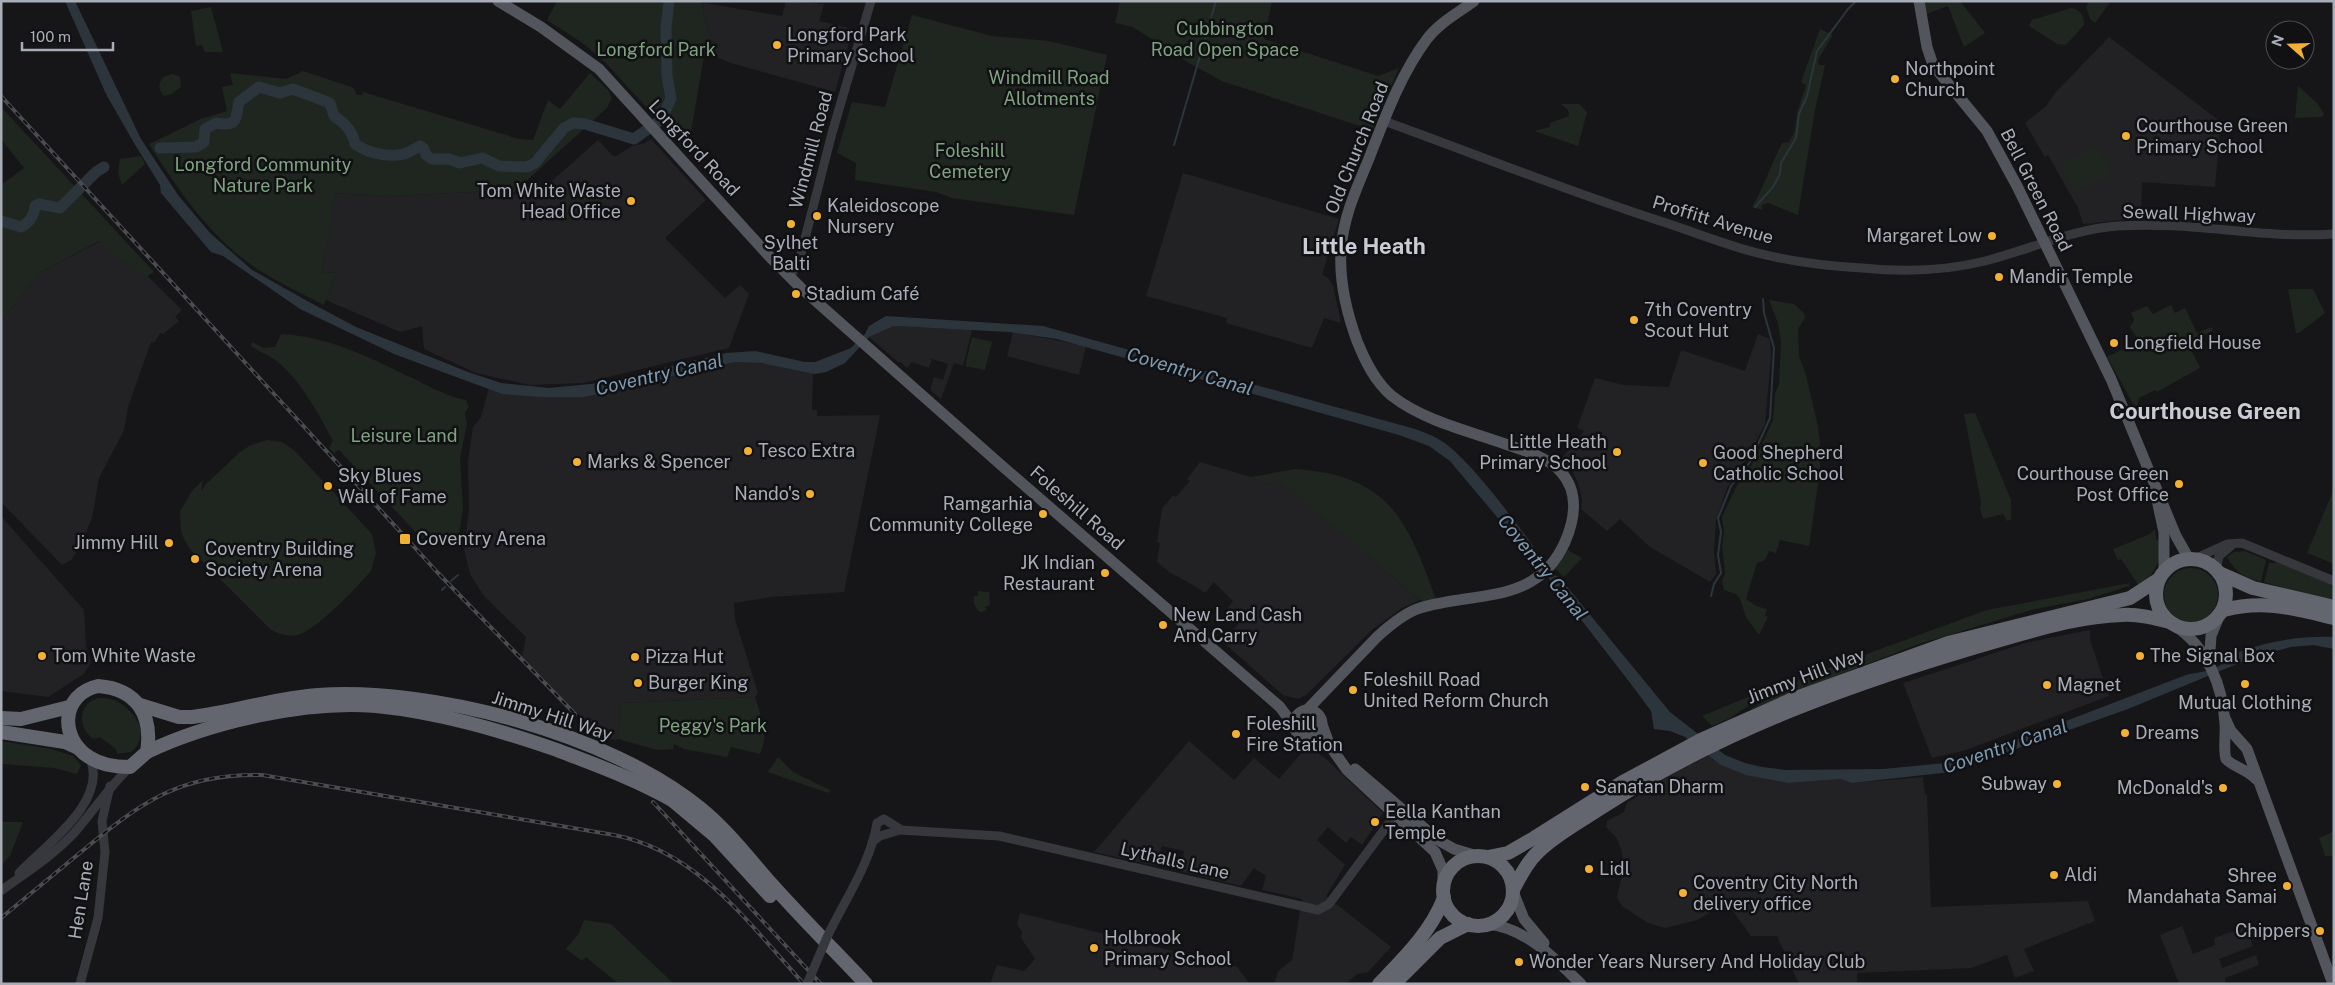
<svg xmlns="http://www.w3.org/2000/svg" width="2335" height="985" viewBox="0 0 2335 985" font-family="'Public Sans',sans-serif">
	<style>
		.built { fill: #222225 }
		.green { fill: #1e261f }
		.water { fill: #2c353c }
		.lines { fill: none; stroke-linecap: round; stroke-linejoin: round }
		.stream { stroke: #2c353c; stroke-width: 2 }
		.river { stroke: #2c353c; stroke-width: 11 }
		.minor { stroke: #37383d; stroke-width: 9 }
		.major { stroke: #53555c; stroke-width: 11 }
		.highway { stroke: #63666e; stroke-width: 14 }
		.rail-casing { stroke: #4a4c52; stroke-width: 4 }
		.rail { stroke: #111113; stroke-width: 2; stroke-dasharray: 5.5; stroke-linecap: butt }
		.minor-bridge { stroke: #37383d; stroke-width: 9 }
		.poi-dot { fill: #f2b134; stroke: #111113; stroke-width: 2 }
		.labels { text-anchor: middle; stroke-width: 5; stroke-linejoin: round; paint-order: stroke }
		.park-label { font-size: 18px; fill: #7fa381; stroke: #111113 }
		.poi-label { font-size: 18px; fill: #a8adb8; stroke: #111113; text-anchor: start }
		.street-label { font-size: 18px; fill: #a8adb8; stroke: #111113 }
		.water-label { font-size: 19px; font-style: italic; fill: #7f9bb3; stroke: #111113 }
		.district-label { font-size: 22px; font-weight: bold; fill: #c9ccd4; stroke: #111113 }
	</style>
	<rect width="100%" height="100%" fill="#161618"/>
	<!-- built -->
	<g class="built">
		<path d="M786 1 824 4 819 21 853 29 835 92 731 63 705 53 707 27 702 5 704 3 782 16Z"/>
		<path d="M2109 37 2221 122 2215 187 2142 182 2141 218 2083 224 2078 208 2048 155 2045 157 2025 123 2046 106 2056 92Z"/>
		<path d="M651 139 706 200 665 238 725 298 740 285 749 294 729 348 583 383 530 385 476 373 424 349 422 326 400 332 326 300 337 273 322 272 334 193 391 196 491 191 534 197 598 140 613 156H616L632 146 645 143Z"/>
		<path d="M1183 173 1339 219 1322 275 1328 278 1333 285 1341 323 1324 318 1312 348 1226 323 1227 318 1146 296Z"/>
		<path d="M108 237 182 310 175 317 179 321 163 334 160 333 155 342H151L128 407 124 430 99 478 92 518 80 547 71 560 62 565 1 502V322L39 273Z"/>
		<path d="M894 326 972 330 963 366 954 363 941 399 930 390 934 377 943 380 948 364 932 359 929 368 912 362 907 368 901 362 899 363 869 337Z"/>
		<path d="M1013 332 1086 346 1079 375 1007 356Z"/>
		<path d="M1758 334 1770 339 1771 357 1765 424 1747 458 1727 488 1716 520 1714 550 1716 574 1710 582 1650 547 1620 519 1607 531 1581 509 1582 499 1578 483 1572 470 1561 459 1584 431 1577 428 1595 378 1624 385 1669 387 1681 350 1745 371Z"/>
		<path d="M716 359 813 368 812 410H817V416L880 415 844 592 772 597 734 603 735 619 758 693 755 697 621 703 618 739 615 740 600 736 522 657 526 637 484 596 470 574 464 550 469 510 468 461 473 427 481 417 490 384 575 392Z"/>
		<path d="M1200 462 1251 477 1261 484 1280 480 1420 600 1402 608 1373 629 1306 695 1298 699 1283 695 1223 642 1240 622 1228 608 1233 601 1214 582 1205 593 1195 586 1169 572 1157 562 1160 543 1157 542 1162 509 1173 495 1176 497 1190 481 1187 479Z"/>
		<path d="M1 516 84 610 86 647 91 662 84 674 48 697 1 691Z"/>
		<path d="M2090 630V640L2109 696 1966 750 1932 758 1903 683 2025 643Z"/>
		<path d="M1189 741 1234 780 1254 758 1279 779 1307 746 1325 758 1383 813 1362 845 1351 837 1346 843 1328 827 1317 840 1345 865 1326 896 1391 947 1368 972 1357 974 1346 984H1274L1278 971 1292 960 1302 899 1262 890 1266 876 1254 868 1241 886 1179 871 1184 851 1162 846 1157 866 1094 852Z"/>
		<path d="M1710 755 1714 759 1767 779 1788 783 1841 779 1852 783 1923 777 1925 795 1927 794 1931 907 2088 901 2095 921 2024 949 2034 971 2015 978 2007 955 1971 968 1857 973V984H1799L1777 936H1751L1727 903 1697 920 1665 928 1648 923 1622 906 1617 898 1623 870 1622 851 1616 837 1606 827 1607 821 1624 812 1627 803 1675 772Z"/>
		<path d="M1020 913 1237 967 1250 984H990L997 965 1024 971 1035 959 1021 938 1022 932 1017 924Z"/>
		<path d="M2182 926 2193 954 2215 945 2214 938 2246 927 2253 946 2219 959 2222 968 2256 955 2259 965 2225 978 2226 984H2179L2160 935Z"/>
	</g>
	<!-- green -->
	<g class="green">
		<path d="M557 1H701L707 27V55L704 56 689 143 691 145 687 152 605 62 584 44 547 20Z"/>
		<path d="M1120 1H1272L1264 39 1378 76 1399 68 1372 130 1222 81 1189 63 1133 27 1115 23Z"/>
		<path d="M1924 1H1960L1985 33 1964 47 1948 6 1926 14Z"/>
		<path d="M2089 1H2111L2095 23 2090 19 2086 7Z"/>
		<path d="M211 7 223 52H205L202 45 196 46 191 11Z"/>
		<path d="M2071 8C2080 9 2085 16 2084 25L2066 45 2057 44 2029 26 2032 20Z"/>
		<path d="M912 15 992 36 1049 41 1107 55 1074 215 952 198 936 192 855 180 856 163 837 153 852 102 885 107Z"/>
		<path d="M1820 29 1833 35 1818 60 1819 65H1825L1815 110 1798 215 1768 203 1762 205V210L1752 207C1764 187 1771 164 1782 143L1789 142 1794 133 1797 113 1806 85 1801 82Z"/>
		<path d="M303 71 354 88 357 95H362L363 92 519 139 533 140 548 100 560 109 590 73 608 90 612 98 607 108 513 193 491 191 390 196 335 193 322 272 337 273 324 305C302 294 280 283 259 270 212 240 178 190 149 144L201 119 227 111 222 87 233 85 230 73 286 79Z"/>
		<path d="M173 74 180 77 181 87 172 94 164 96C158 90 158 84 163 77Z"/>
		<path d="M2298 86 2317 103 2324 114 2322 117 2295 118Z"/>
		<path d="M1561 104H1579L1587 112 1578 146 1534 131 1550 127V123L1569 116 1568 110Z"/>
		<path d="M1 107 154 272 145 278 99 241 39 273 1 322V185L24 168 1 139Z"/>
		<path d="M2096 144 2112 174 2075 193 2060 165Z"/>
		<path d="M141 156 145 164 122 185 118 173 120 159Z"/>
		<path d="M2288 289H2313L2325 313 2299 333H2296Z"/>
		<path d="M1769 300 1794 304 1804 313 1805 318 1798 329 1799 356 1806 375 1818 427 1820 444V471L1809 546 1780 540 1776 553 1769 551 1765 560 1757 563 1746 599 1756 606 1767 609 1765 616 1768 617 1759 635 1746 617 1740 599 1736 594 1724 590 1722 581 1725 574 1722 545 1724 533 1722 517 1736 487 1751 466 1766 436 1773 420 1775 394 1779 384 1781 343 1778 323Z"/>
		<path d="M2171 305 2175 313 2185 308 2197 333 2212 327V331L2188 343 2200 368 2157 392 2155 390 2139 398 2138 403 2145 419 2142 420 2107 357 2139 341 2130 327 2134 320 2131 313 2147 306 2153 314Z"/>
		<path d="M281 334C327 336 371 358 412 378 429 386 448 397 466 400L469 407 465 412 467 424 460 458 463 508 458 540 421 538 339 450 334 453 329 448 333 441C320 416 298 376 274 359 269 355 258 351 251 346L252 342 264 348 275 347Z"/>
		<path d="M972 337 992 342 985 370 965 366Z"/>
		<path d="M1975 413 2011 500V519L2007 521 2003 514 1983 519 1980 508 1981 502 1964 414Z"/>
		<path d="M267 440 282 442 294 450 372 534 376 553 371 571C357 587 316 631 297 635 288 637 280 634 271 630L190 549 184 539 181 531 180 511 192 491 203 480 201 491 206 484 240 452 249 446Z"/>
		<path d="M1295 469C1391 475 1408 522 1437 602L1425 603 1420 600 1280 481 1261 484 1251 477Z"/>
		<path d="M2334 489V564L2307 553Z"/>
		<path d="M2155 529 2156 539 2161 543C2161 563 2154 574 2139 586L2121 559 2118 560 2113 549 2150 534Z"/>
		<path d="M1568 550 1582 558 1564 577 1555 569Z"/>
		<path d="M2245 551 2266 560 2261 582C2242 576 2236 573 2227 557L2234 552Z"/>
		<path d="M2277 561 2334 586V603L2264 582 2269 563H2276Z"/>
		<circle cx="2191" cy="595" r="27"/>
		<path d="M2130 583 2129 586 2088 599 2031 610 1916 645 1749 710 1804 677 1987 610Z"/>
		<path d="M978 591 989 592 990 605 985 607 987 610 981 612C975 610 973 602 974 596H978Z"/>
		<path d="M1775 686 1776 688 1728 719 1712 726 1702 716Z"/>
		<path d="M755 697C761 716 769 735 760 754L731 747 727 757 684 749 674 744 673 749 657 750 618 739 621 703Z"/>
		<path d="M98 698C123 694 158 731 131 752L117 754 116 749 100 737 93 739C78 727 77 705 98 698Z"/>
		<path d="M1 741 51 749 73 756 81 765 77 774 54 768 1 764Z"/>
		<path d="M778 757 793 772 830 790 828 793 768 772Z"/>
		<path d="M1 822H23L10 856 1 865Z"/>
		<path d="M2332 832 2334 856H2325L2319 838Z"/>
		<path d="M584 920 611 924 674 984H619L586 957 582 961 566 949 579 933Z"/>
	</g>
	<!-- water -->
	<path class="water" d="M65 1H75L141 139 178 195 210 233 252 270 309 302 356 327 468 372 501 383 549 388 601 383 726 353 755 351 805 362H815L851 348 865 334 869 326 886 316 1043 326 1415 429C1423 432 1432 435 1440 440 1467 456 1511 516 1531 543 1540 556 1543 571 1559 577L1670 712 1725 755 1745 763 1762 767 1785 770 1883 769 1945 763 2032 734 2186 675C2197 672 2208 672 2219 666 2227 661 2233 654 2242 651 2272 640 2302 636 2334 637V649L2313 645 2291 647 2254 657 2128 709 1951 772 1852 783 1841 779 1788 783 1746 775 1721 765 1685 737 1670 731 1654 729 1651 711 1631 684 1555 586 1450 461 1429 446 1399 435 1057 339 1009 332 894 326 869 337 845 363 826 372 815 374 761 363 736 362 707 367 611 392 583 397H539L502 394 394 354 300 309 223 256 211 252 161 193 160 185 134 143 106 94Z"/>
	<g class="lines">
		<!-- stream -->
		<g class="stream">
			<path d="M1174 145 1216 1"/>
			<path d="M1755 207 1773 187 1780 174 1781 163 1796 138 1799 114 1807 96 1817 51 1848 9 1856 1"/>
			<path d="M451 581 458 575"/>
			<path d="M442 590 445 587"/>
			<path d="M1711 596 1714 584 1721 573 1718 555 1721 532 1718 518 1731 486 1750 462 1770 418 1774 348 1764 313 1763 299"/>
		</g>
		<!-- river -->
		<g class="river">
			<path d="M160 148 196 147 204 142 205 129 216 123C239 127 235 119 239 102L259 87 280 93 293 89 330 103 334 116C345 123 353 131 355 144 369 154 394 159 409 152 413 150 416 148 420 146L424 149 426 155 432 159H449L460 163 482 158 499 166 527 167 535 163 564 128 573 123 585 124 634 139 662 119 671 98 667 76 666 28 669 1"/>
			<path d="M1 221 21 227C29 223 34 216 35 206L39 204 60 208 96 172 104 167"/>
		</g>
		<!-- minor -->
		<g class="minor">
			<path d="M1384 121C1475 154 1565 190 1657 220 1688 230 1719 242 1750 251 1786 261 1825 266 1862 268 1902 272 1945 271 1985 261 2029 250 2072 229 2118 226 2190 221 2262 239 2334 234"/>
			<path d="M789 276 798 266 832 133 871 1"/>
			<path d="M2194 559 2227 544 2242 543 2334 581"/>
			<path d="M2216 570 2219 556 2233 544"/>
			<path d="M872 842 880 836 900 830 999 836 1318 910 1329 904 1395 815"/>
			<path d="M19 873C44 846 111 800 89 757"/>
			<path d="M2 890C27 872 54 855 75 832 94 810 109 787 130 767"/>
			<path d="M828 935C845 900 871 862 877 823L884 819 900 829"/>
			<path d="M80 984 98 918 105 852 102 821 110 786"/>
		</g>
		<!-- major -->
		<g class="major">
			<path d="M498 1 541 27 599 69 769 256 801 288 1001 465 1280 707 1294 726"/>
			<path d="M1919 1 1927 47 1933 65 1987 131 2017 186 2111 379 2176 536 2189 559"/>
			<path d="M2157 500 2164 532V572"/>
			<path d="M2175 626C2207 647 2223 686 2225 724 2226 735 2223 749 2226 759 2233 767 2247 769 2256 779"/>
			<path d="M2209 665 2211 636 2218 619"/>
			<path d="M1307 710 1377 637C1389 626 1404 613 1420 608 1473 591 1537 606 1565 542 1575 519 1579 492 1561 472 1547 457 1526 451 1508 445 1469 431 1424 421 1392 396 1375 382 1365 361 1357 341 1346 311 1339 282 1341 250 1343 218 1356 190 1368 161 1384 120 1400 75 1427 39 1439 23 1458 13 1474 1"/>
			<circle cx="1308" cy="724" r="14"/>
			<path d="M2225 718 2231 731 2247 749 2333 984"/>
			<path d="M1321 722 1330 746 1347 770 1435 852 1443 870V886"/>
			<path d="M1355 769 1438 840 1454 849 1474 855"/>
			<path d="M1514 894 1524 919 1544 943"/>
			<path d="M1487 924C1525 927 1555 959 1581 984"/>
		</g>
		<!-- highway -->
		<g class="highway">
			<circle cx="2191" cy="594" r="35"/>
			<path d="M2219 573 2253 588 2334 607"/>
			<path d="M2224 610C2263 599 2296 609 2334 618"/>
			<path d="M98 686C137 689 153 715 147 752L130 767C116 767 101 765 89 757 59 738 61 694 98 686Z"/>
			<path d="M140 705 179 717H192C234 712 275 698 318 695 435 687 609 734 700 808 726 829 746 855 767 879 799 915 833 949 866 984"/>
			<path d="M1 718 21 719 69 707"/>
			<path d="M1 732 65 742 78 748"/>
			<path d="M147 752C210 722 306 700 376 706 438 712 499 730 557 750 596 765 635 779 672 800"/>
			<path d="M666 795 715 836 770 896"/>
			<circle cx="1478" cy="891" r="35"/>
			<path d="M1488 857 1508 853 1534 838 1623 782 1701 740 1793 699 1948 643 2130 598 2159 579"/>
			<path d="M1514 888C1521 875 1528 861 1539 851 1557 834 1581 821 1601 808 1722 729 1861 680 2000 640 2039 629 2081 616 2122 615 2138 614 2154 618 2170 622"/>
			<path d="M1379 984C1405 957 1430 933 1444 898"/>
			<path d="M1394 984 1440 938 1468 924"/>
		</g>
		<defs>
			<g id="rail">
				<path d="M1 96 438 573 575 714"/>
				<path d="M653 802 821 984"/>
				<path d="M1 918C28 896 54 874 81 852 141 802 181 773 262 775L614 835C698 851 749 924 804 984"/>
			</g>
		</defs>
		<!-- rail casing -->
		<use href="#rail" class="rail-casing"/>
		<!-- rail -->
		<use href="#rail" class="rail"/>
		<!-- minor-bridge -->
		<path class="minor-bridge" d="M807 984 828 935"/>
	</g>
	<!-- markers -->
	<g class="poi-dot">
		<circle cx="777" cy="45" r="5"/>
		<circle cx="1895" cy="79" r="5"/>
		<circle cx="2126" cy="136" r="5"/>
		<circle cx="631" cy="201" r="5"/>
		<circle cx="817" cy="216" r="5"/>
		<circle cx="791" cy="224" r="5"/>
		<circle cx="1992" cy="236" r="5"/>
		<circle cx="1999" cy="277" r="5"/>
		<circle cx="796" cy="294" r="5"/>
		<circle cx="1634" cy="320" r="5"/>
		<circle cx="2114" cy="343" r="5"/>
		<circle cx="748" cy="451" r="5"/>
		<circle cx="1617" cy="452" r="5"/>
		<circle cx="577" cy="462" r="5"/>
		<circle cx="1703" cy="463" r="5"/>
		<circle cx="2179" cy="484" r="5"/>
		<circle cx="328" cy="486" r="5"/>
		<circle cx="810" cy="494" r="5"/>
		<circle cx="1043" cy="514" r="5"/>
		<rect x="399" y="533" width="12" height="12" rx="2.5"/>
		<circle cx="169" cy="543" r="5"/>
		<circle cx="195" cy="559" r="5"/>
		<circle cx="1105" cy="573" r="5"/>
		<circle cx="1163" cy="625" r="5"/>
		<circle cx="42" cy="656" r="5"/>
		<circle cx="2140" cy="656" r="5"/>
		<circle cx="635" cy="657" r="5"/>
		<circle cx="638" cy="683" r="5"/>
		<circle cx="2245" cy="684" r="5"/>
		<circle cx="2047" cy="685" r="5"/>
		<circle cx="1353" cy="690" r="5"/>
		<circle cx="2125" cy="733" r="5"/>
		<circle cx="1236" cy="734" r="5"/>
		<circle cx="2057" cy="784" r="5"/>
		<circle cx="1585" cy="787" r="5"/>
		<circle cx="2223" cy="788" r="5"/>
		<circle cx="1375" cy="822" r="5"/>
		<circle cx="1589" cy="869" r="5"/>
		<circle cx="2054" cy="875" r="5"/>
		<circle cx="2287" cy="886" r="5"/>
		<circle cx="1683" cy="893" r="5"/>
		<circle cx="2320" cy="931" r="5"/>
		<circle cx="1094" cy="948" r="5"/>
		<circle cx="1519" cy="962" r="5"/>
	</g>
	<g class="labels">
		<!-- park labels -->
		<g class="park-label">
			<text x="1225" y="35">Cubbington<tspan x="1225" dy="21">Road Open Space</tspan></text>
			<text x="656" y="56">Longford Park</text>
			<text x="1049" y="84">Windmill Road<tspan x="1049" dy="21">Allotments</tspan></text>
			<text x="970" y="157">Foleshill<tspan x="970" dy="21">Cemetery</tspan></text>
			<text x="263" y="171">Longford Community<tspan x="263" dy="21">Nature Park</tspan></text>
			<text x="404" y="442">Leisure Land</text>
			<text x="713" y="732">Peggy's Park</text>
		</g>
		<!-- poi labels -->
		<g class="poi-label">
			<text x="787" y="41">Longford Park<tspan x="787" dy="21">Primary School</tspan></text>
			<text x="1905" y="75">Northpoint<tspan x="1905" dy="21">Church</tspan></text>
			<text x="2136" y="132">Courthouse Green<tspan x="2136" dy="21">Primary School</tspan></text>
			<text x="621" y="197" text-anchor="end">Tom White Waste<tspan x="621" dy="21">Head Office</tspan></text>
			<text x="827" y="212">Kaleidoscope<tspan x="827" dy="21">Nursery</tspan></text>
			<text x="1982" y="242" text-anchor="end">Margaret Low</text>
			<text x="791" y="249" text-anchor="middle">Sylhet<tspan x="791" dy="21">Balti</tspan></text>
			<text x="2009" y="283">Mandir Temple</text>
			<text x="806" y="300">Stadium Café</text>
			<text x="1644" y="316">7th Coventry<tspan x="1644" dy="21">Scout Hut</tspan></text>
			<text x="2124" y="349">Longfield House</text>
			<text x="1607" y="448" text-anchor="end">Little Heath<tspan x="1607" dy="21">Primary School</tspan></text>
			<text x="758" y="457">Tesco Extra</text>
			<text x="1713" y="459">Good Shepherd<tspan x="1713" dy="21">Catholic School</tspan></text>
			<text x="587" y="468">Marks &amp; Spencer</text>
			<text x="2169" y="480" text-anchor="end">Courthouse Green<tspan x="2169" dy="21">Post Office</tspan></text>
			<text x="338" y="482">Sky Blues<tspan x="338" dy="21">Wall of Fame</tspan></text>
			<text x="800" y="500" text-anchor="end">Nando's</text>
			<text x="1033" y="510" text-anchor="end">Ramgarhia<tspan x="1033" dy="21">Community College</tspan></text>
			<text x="416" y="545">Coventry Arena</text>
			<text x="159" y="549" text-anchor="end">Jimmy Hill</text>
			<text x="205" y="555">Coventry Building<tspan x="205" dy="21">Society Arena</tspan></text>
			<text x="1095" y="569" text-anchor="end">JK Indian<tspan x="1095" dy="21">Restaurant</tspan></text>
			<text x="1173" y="621">New Land Cash<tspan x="1173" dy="21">And Carry</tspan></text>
			<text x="52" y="662">Tom White Waste</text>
			<text x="2150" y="662">The Signal Box</text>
			<text x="645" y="663">Pizza Hut</text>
			<text x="1363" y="686">Foleshill Road<tspan x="1363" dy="21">United Reform Church</tspan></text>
			<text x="648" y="689">Burger King</text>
			<text x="2057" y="691">Magnet</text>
			<text x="2245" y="709" text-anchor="middle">Mutual Clothing</text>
			<text x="1246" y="730">Foleshill<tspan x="1246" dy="21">Fire Station</tspan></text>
			<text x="2135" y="739">Dreams</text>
			<text x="2047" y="790" text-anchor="end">Subway</text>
			<text x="1595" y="793">Sanatan Dharm</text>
			<text x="2213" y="794" text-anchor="end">McDonald's</text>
			<text x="1385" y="818">Eella Kanthan<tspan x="1385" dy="21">Temple</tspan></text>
			<text x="1599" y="875">Lidl</text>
			<text x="2064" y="881">Aldi</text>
			<text x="2277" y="882" text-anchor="end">Shree<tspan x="2277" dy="21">Mandahata Samai</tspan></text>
			<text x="1693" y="889">Coventry City North<tspan x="1693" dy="21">delivery office</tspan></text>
			<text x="2310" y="937" text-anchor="end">Chippers</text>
			<text x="1104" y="944">Holbrook<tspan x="1104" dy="21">Primary School</tspan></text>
			<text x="1529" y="968">Wonder Years Nursery And Holiday Club</text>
		</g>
		<!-- street labels -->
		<g class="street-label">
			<text transform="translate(694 148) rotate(47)" y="6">Longford Road</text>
			<text transform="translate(1357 148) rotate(-68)" y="6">Old Church Road</text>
			<text transform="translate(811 150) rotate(-75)" y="6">Windmill Road</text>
			<text transform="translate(2036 190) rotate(63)" y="6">Bell Green Road</text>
			<text transform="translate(2189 214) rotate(2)" y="6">Sewall Highway</text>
			<text transform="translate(1713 220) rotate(17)" y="6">Proffitt Avenue</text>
			<text transform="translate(1077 508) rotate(41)" y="6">Foleshill Road</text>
			<text transform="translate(1806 676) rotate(-21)" y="6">Jimmy Hill Way</text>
			<text transform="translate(552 716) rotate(18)" y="6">Jimmy Hill Way</text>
			<text transform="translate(1175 861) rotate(13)" y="6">Lythalls Lane</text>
			<text transform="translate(81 900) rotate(-81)" y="6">Hen Lane</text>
		</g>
		<!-- water labels -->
		<g class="water-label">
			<text transform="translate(1190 371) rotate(16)" y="7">Coventry Canal</text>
			<text transform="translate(659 374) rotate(-13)" y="7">Coventry Canal</text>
			<text transform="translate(1543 567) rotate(51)" y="7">Coventry Canal</text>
			<text transform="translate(2005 746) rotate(-19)" y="7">Coventry Canal</text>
		</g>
		<!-- district labels -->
		<g class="district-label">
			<text x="1364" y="254">Little Heath</text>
			<text x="2205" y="419">Courthouse Green</text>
		</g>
	</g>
	<!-- border -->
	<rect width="2335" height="985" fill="none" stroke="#a8adb8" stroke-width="5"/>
	<!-- north arrow -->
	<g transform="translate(2290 45) rotate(290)"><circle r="24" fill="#111113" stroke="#4d4f55"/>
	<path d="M0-4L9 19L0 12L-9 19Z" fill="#f2b134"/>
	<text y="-8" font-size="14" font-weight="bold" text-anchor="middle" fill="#a8adb8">N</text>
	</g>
	<!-- scale -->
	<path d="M22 42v8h91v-8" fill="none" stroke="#a8adb8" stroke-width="2.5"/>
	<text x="30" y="42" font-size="15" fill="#a8adb8" stroke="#111113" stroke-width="4" paint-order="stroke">100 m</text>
</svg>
